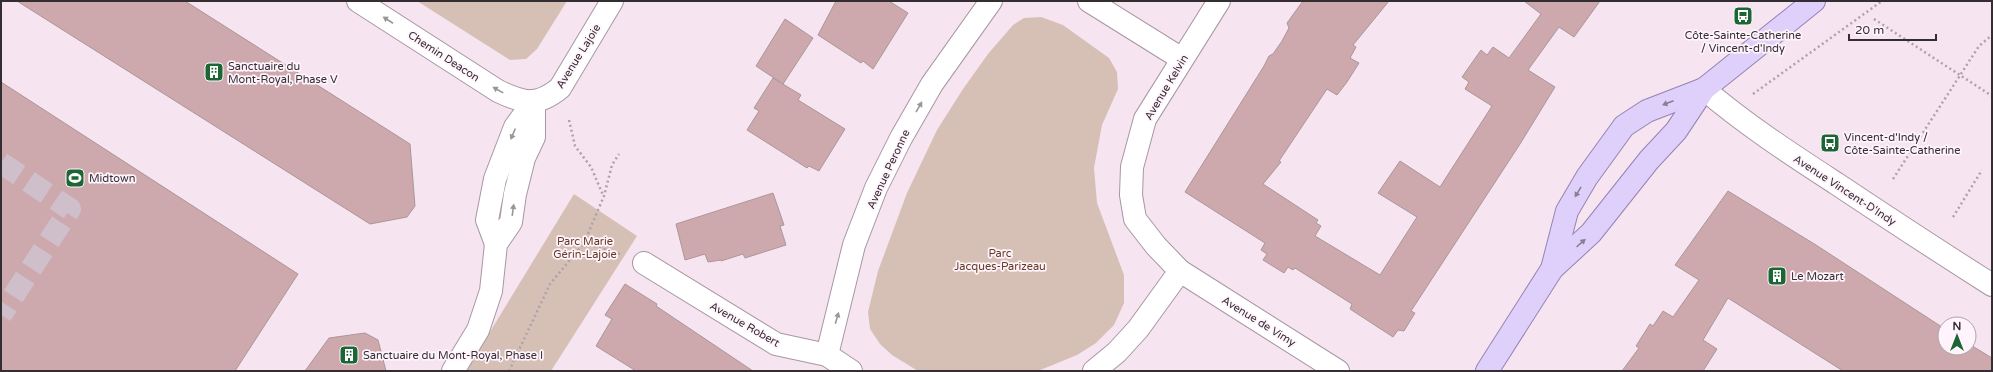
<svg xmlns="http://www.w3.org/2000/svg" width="1993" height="372" viewBox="0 0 1993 372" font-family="'Varela Round',sans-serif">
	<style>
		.green { fill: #d6c0b6 }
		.building { fill: #cda9ad; stroke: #ab9698 }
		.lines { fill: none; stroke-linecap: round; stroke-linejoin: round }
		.minor-tunnel { stroke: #cfbfcb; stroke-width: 22; stroke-dasharray: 22 11; stroke-linecap: butt }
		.minor-casing { stroke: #a897a3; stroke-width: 24 }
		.major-casing { stroke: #9682b3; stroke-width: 24 }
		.path { stroke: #afa1ab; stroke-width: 2.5; stroke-dasharray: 2 3; stroke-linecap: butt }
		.minor { stroke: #fff; stroke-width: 22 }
		.major { stroke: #dfd0fb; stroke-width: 22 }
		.oneway { fill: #9a9698 }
		.oneway2 { fill: #8a7e96 }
		.labels { text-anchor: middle; stroke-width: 3.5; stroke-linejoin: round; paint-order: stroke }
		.poi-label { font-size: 11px; fill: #342d32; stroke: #fff4fc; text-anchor: start }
		.street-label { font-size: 11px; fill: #342d32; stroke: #fff4fc }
		.park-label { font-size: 11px; fill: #663924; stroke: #fff4fc }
	</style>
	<rect width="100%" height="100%" fill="#f6e4f1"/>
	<!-- green -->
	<g class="green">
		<path d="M417 1H567L537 49 526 59 510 60Z"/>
		<path d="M1041 17 1063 25 1109 58 1117 72 1118 89 1102 125 1094 168 1097 203 1124 275V303L1114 325 1096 343 1077 355 1038 371H918L892 355 880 344 870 329 868 312 878 271 907 193 937 130 963 89 988 54 1013 25 1024 18Z"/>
		<path d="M574 194 637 236 551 371H466Z"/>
	</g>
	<!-- building -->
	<g class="building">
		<path d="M17 1H185L410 144 415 206 407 217 370 224Z"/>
		<path d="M836 1H889L908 13 873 69 863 61 861 63 818 35Z"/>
		<path d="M1303 1H1389L1353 45 1356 47 1350 58 1359 63 1347 82 1337 95 1327 89 1279 161 1281 162 1263 184 1318 220 1316 223 1321 226 1315 236 1380 275 1417 217 1378 193 1400 161 1440 187 1492 106 1465 89 1469 82 1462 77 1481 50 1487 55 1493 47 1509 58 1541 14 1524 1H1600L1574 37 1559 27 1528 70 1555 87 1520 144 1411 311 1415 313 1404 331 1398 330 1393 337 1350 309 1352 304 1295 268 1293 270 1288 267 1284 273 1263 260 1267 254 1261 250 1265 243 1185 192 1264 66 1269 56 1273 54 1282 41 1289 28 1287 23Z"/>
		<path d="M785 19 813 38 783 84 756 66Z"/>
		<path d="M773 78 801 95 798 100 845 129 819 171 809 166 807 168 747 130 759 111 754 108Z"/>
		<path d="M1 82 298 274 235 371H1Z"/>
		<path d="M1728 191 1816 245 1945 329V348H1969V344L1992 358V371H1843L1728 298 1703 340 1717 349 1703 371H1622L1639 348 1636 346 1650 324 1653 326 1663 311 1673 317 1699 280 1675 265Z"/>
		<path d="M773 193 784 225 780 226 786 245 745 258 743 254 721 261V260L708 262 705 254 685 260 676 224Z"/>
		<path d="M625 284 657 304 656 306 753 371H636L596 346 612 319 605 315Z"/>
		<path d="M365 333 378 340 386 371H305L329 338Z"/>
	</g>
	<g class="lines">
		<!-- minor-tunnel -->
		<path class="minor-tunnel" d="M1 163 70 209 1 315"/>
		<defs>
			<g id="minor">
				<path d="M358 1 498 91C523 103 537 107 560 88L612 1"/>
				<path d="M1089 1 1182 59"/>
				<path d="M1219 1 1145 119 1132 167 1131 195 1135 219 1156 246 1180 271 1338 371"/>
				<path d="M1704 89C1746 125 1791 154 1837 184 1888 218 1940 252 1992 285"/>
				<path d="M496 244 487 220 495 179 515 127 534 101"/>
				<path d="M644 263 776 344 827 355 851 371"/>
				<path d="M827 355 854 245 876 188 901 138 932 84 991 1"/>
				<path d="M453 371 478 330 491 291 496 244 511 222 515 194 524 158 534 137V101"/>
				<path d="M1094 371 1117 352 1138 329 1180 271"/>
			</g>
			<g id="major">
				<path d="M1552 269 1567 211 1587 177 1624 126 1647 111 1704 89 1814 1"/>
				<path d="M1487 371 1552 269 1591 233 1649 160 1676 131 1704 89"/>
			</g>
		</defs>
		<!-- minor casing -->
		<use href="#minor" class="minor-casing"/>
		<!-- major casing -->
		<use href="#major" class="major-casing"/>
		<!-- path -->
		<g class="path">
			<path d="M1874 19 1992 96"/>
			<path d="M1753 94 1882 1"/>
			<path d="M569 120 575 146 591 167 603 195"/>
			<path d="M1893 179 1979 46 1992 35"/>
			<path d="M1953 217 1982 170"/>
			<path d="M584 243 604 196 612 165 619 154"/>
			<path d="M509 371 550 284 584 243 620 254"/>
		</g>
		<!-- minor -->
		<use href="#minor" class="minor"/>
		<!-- major -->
		<use href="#major" class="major"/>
	</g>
	<!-- one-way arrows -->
	<defs><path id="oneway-solid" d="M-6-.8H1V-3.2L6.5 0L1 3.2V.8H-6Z"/></defs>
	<g class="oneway">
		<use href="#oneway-solid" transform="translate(388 20) rotate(-147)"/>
		<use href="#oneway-solid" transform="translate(498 90) rotate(-151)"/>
		<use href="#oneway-solid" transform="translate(919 107) rotate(-60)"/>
		<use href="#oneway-solid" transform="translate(513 134) rotate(113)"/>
		<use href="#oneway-solid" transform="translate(513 210) rotate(-82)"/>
		<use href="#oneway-solid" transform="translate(837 318) rotate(-74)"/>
	</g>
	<g class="oneway2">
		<use href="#oneway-solid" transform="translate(1668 103) rotate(159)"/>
		<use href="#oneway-solid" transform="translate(1578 192) rotate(121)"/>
		<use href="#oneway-solid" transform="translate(1581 243) rotate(-42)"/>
	</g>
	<!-- icons -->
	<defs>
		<symbol id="bus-square" viewBox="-11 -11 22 22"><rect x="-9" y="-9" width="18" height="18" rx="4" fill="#1c6633" stroke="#fff4fc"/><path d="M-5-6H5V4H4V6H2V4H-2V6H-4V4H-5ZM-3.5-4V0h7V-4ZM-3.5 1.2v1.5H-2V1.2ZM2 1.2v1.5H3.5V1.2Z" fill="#fff"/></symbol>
		<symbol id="building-square" viewBox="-11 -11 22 22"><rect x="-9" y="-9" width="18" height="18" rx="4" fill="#1c6633" stroke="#fff4fc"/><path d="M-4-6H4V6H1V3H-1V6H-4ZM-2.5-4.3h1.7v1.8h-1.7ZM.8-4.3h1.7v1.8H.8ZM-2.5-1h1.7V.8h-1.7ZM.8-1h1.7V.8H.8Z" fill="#fff"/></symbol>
		<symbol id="stadium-square" viewBox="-11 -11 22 22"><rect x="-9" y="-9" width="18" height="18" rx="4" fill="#1c6633" stroke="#fff4fc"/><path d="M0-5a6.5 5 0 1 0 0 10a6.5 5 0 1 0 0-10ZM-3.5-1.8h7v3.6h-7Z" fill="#fff"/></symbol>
	</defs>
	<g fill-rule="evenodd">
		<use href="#bus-square" x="1732" y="5" width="22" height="22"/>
		<use href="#building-square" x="203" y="61" width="22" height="22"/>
		<use href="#bus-square" x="1819" y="132" width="22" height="22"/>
		<use href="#stadium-square" x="64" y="167" width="22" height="22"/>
		<use href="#building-square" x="1766" y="265" width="22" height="22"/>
		<use href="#building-square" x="338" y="344" width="22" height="22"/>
	</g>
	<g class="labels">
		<!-- poi labels -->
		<g class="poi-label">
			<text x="1743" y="39" text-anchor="middle">Côte-Sainte-Catherine<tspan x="1743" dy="13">/ Vincent-d'Indy</tspan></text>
			<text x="228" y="70">Sanctuaire du<tspan x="228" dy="13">Mont-Royal, Phase V</tspan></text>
			<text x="1844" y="141">Vincent-d'Indy /<tspan x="1844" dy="13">Côte-Sainte-Catherine</tspan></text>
			<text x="89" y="182">Midtown</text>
			<text x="1791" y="280">Le Mozart</text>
			<text x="363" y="359">Sanctuaire du Mont-Royal, Phase I</text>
		</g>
		<!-- street labels -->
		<g class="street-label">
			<text transform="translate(444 56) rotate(33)" y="4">Chemin Deacon</text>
			<text transform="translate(578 56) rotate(-58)" y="4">Avenue Lajoie</text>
			<text transform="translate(1166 87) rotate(-59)" y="4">Avenue Kelvin</text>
			<text transform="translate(888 169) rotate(-65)" y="4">Avenue Peronne</text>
			<text transform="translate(1845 190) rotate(33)" y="4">Avenue Vincent-D'Indy</text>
			<text transform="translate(1259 321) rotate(32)" y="4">Avenue de Vimy</text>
			<text transform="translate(745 324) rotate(30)" y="4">Avenue Robert</text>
		</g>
		<!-- park labels -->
		<g class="park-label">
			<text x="585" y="245">Parc Marie<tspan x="585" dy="13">Gérin-Lajoie</tspan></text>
			<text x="1000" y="257">Parc<tspan x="1000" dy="13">Jacques-Parizeau</tspan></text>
		</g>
	</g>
	<!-- border -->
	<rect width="1993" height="372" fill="none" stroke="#342d32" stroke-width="4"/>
	<!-- north arrow -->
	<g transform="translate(1957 336)"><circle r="19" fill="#fff4fc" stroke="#aea4ab"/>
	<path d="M0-3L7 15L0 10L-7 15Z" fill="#1c6633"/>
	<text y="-6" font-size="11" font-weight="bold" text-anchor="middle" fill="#342d32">N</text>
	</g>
	<!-- scale -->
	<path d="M1849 34v6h87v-6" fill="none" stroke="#342d32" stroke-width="2"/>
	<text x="1855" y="34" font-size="12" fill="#342d32" stroke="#fff4fc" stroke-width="3" paint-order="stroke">20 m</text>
</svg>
